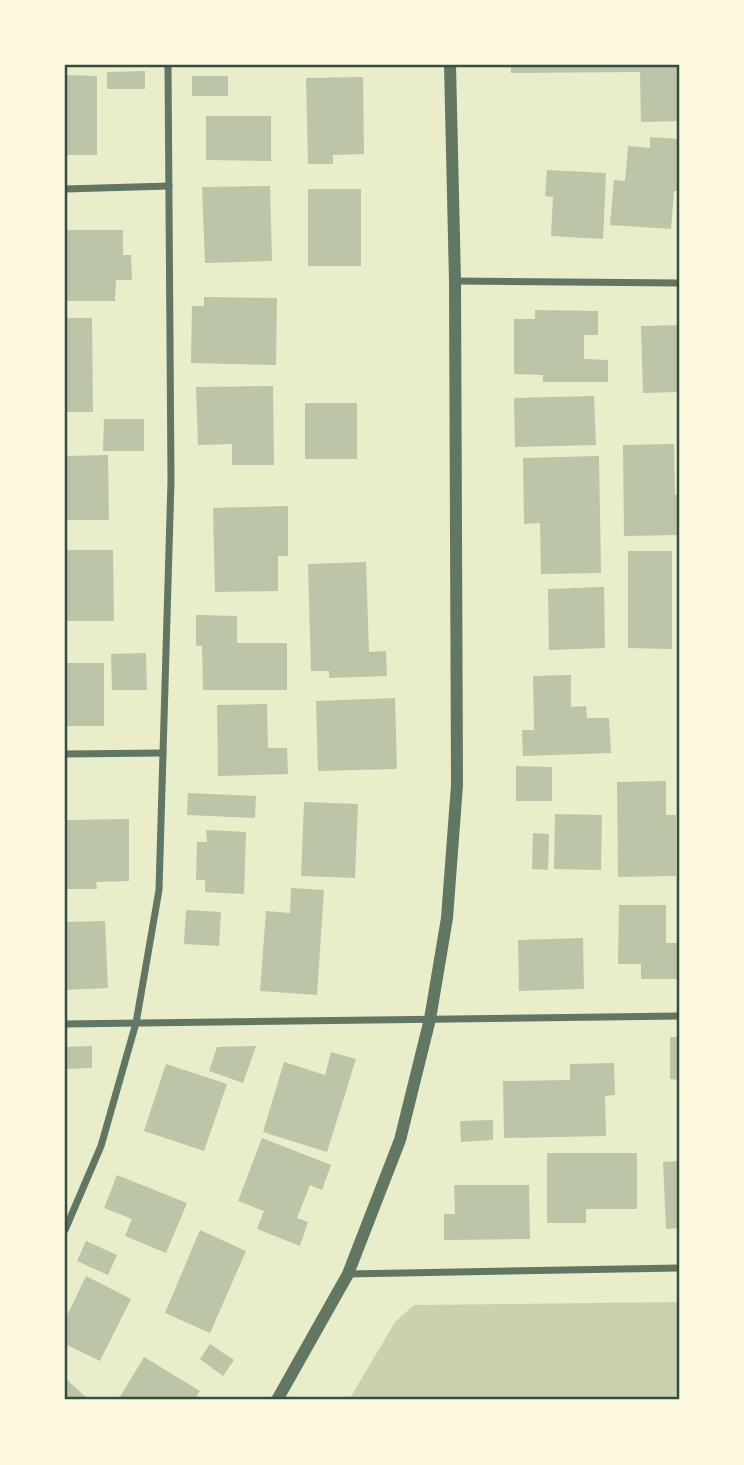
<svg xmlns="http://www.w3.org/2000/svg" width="744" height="1465" viewBox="0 0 744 1465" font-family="Raleway,sans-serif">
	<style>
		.green { fill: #cad2ad }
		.building { fill: #bcc5a7 }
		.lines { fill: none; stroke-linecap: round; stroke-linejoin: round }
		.minor { stroke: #617663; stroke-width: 7 }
		.tertiary { stroke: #617663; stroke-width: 12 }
		.neatline { fill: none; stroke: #344e41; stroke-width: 2.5 }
	</style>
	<rect width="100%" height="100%" fill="#e9edc9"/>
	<!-- green -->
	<path class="green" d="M679 1302V1400H349L395 1322 414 1305Z"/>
	<!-- building -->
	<g class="building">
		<path d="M511 65H679V121L641 122 640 72 511 73Z"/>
		<path d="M145 71V89H107V72Z"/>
		<path d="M65 75 97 76V155H65Z"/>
		<rect x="192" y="76" width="36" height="20"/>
		<path d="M363 77 364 154 333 155V164H308L306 78Z"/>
		<path d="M206 116H271V161L206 160Z"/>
		<path d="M650 137 679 139V191H674L671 229 610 225 614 180 625 181 628 146 650 148Z"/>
		<path d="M547 170 606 173 603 239 551 236 553 197 545 196Z"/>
		<path d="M270 186 272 261 205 263 202 187Z"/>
		<rect x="308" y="189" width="53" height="77"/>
		<path d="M65 230H123V255H131L132 280H116L115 301H65Z"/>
		<path d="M204 297 277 298 276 365 191 363 192 306H204Z"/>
		<path d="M535 310 598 311V335H584V359L608 360V382H543V375L514 374V319H535Z"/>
		<path d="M65 318H92L93 412H65Z"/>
		<path d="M679 325V392L643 393 641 326Z"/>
		<path d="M273 386 274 465H232V444L198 445 196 387Z"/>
		<path d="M594 396 596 445 515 447 514 398Z"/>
		<rect x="305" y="403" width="52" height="56"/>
		<path d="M104 419H144V451H103Z"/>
		<path d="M674 444 675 495H679V535L624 536 623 445Z"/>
		<path d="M108 455 109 520H65V456Z"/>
		<path d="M599 456 601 573 541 574 540 523 524 524 523 458Z"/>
		<path d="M288 506V556H278V591L215 592 213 508Z"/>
		<path d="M65 550H113L114 621H65Z"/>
		<path d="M628 551H672V649L628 648Z"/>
		<path d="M366 562 369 652 386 651 387 676 329 678V671H311L308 564Z"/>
		<path d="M604 587 605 648 549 650 548 589Z"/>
		<path d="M196 615 237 616V643H287V690H203L202 646H196Z"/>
		<path d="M146 653 147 690H112L111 654Z"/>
		<rect x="65" y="663" width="39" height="63"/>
		<path d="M571 675V707L586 706 587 718H609L611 753 523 756 522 730H534L533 676Z"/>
		<path d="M395 698 397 769 318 771 316 701Z"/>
		<path d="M267 704 268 748H287L288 774 218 776 217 705Z"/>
		<path d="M516 766 552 767V801H516Z"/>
		<path d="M666 781V815H676V876L618 877 617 782Z"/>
		<path d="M188 793 256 796 255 818 187 815Z"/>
		<path d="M304 802 358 804 355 878 301 876Z"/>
		<path d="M555 814 602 815 601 870 554 869Z"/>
		<path d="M129 819V881L96 882 97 889H65V820Z"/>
		<path d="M206 830 246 832 244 894 205 892V880H196L197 842H207Z"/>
		<path d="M533 833 549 834 548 870 532 869Z"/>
		<path d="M291 888 324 890 317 995 260 991 266 911 290 913Z"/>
		<path d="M619 905H666V943H679V979H641V964H618Z"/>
		<path d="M186 910 221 912 219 946 184 944Z"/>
		<path d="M105 921 108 988 65 990V922Z"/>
		<path d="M583 938 584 989 519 991 518 940Z"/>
		<path d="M670 1037H679V1080L670 1079Z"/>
		<path d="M92 1046V1068L65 1069V1047Z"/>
		<path d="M256 1046 243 1083 209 1071 217 1047Z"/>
		<path d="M331 1052 356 1059 327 1152 263 1132 284 1062 325 1075Z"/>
		<path d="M614 1063 615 1095 605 1096 606 1136 504 1138 503 1081 570 1080V1064Z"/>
		<path d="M166 1064 227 1084 204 1151 144 1131Z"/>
		<path d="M493 1120V1140L461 1142 460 1121Z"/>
		<path d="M262 1138 331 1165 322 1190 310 1185 297 1218 308 1222 300 1246 257 1229 264 1211 238 1201Z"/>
		<path d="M547 1153H637V1209H586V1223H547Z"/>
		<path d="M679 1161V1228L666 1229 663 1162Z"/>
		<path d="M117 1175 187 1203 166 1253 125 1236 132 1219 104 1208Z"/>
		<path d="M454 1185H529L530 1239 444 1240V1214H455Z"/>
		<path d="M200 1230 246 1251 210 1333 165 1313Z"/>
		<path d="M86 1241 117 1255 108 1275 77 1261Z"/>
		<path d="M86 1276 131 1299 100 1361 65 1344V1320Z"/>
		<path d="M210 1344 234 1360 223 1376 200 1359Z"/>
		<path d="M144 1357 200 1391 194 1400H118Z"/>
		<path d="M65 1378 89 1400H65Z"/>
	</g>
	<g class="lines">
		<!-- minor -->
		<g class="minor">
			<path d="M65 189 169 186"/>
			<path d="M455 281 679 283"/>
			<path d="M65 754 163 753"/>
			<path d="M65 1024 679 1016"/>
			<path d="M65 1230 101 1146 136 1023 159 890 171 481 168 65"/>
			<path d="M348 1274 679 1268"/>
		</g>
		<!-- tertiary -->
		<path class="tertiary" d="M277 1400 348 1274 400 1140 430 1019 447 918 457 785 455 281 450 65"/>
	</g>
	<!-- border -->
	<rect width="744" height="1465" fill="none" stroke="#fefae0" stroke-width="133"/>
	<rect x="66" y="66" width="612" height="1332" class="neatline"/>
</svg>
